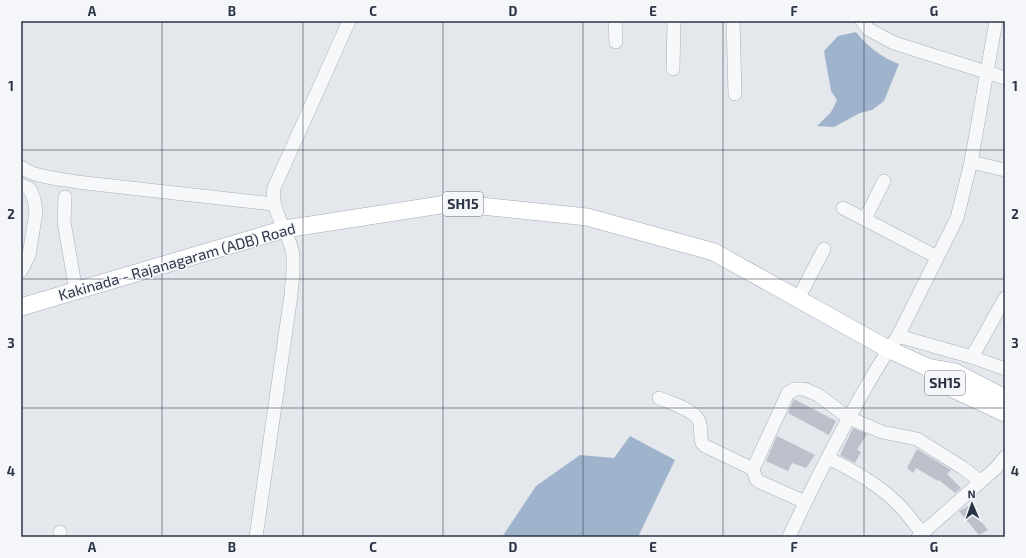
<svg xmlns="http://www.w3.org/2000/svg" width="1026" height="558" viewBox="0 0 1026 558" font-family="'Exo 2',sans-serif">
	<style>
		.water { fill: #9fb4cc }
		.building { fill: #bbc0ca }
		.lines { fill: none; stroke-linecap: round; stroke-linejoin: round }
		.minor-casing { stroke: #a9aeb7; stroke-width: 14 }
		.major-casing { stroke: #a3abb8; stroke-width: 18 }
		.minor { stroke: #f7f8fa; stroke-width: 13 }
		.major { stroke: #fff; stroke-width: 17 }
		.grid { fill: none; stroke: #2b3445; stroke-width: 1; stroke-opacity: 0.55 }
		.labels { text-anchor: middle; stroke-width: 3; stroke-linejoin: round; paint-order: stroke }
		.shield { fill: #f4f6f9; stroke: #676e7b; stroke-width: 1 }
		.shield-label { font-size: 14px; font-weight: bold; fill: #2b3445 }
		.street-label { font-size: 15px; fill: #2b3445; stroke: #f4f6f9 }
		.neatline { fill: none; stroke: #2b3445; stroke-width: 1.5 }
		.grid-label { font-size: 13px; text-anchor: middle; font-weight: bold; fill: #2b3445 }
	</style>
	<rect width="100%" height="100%" fill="#e4e7ec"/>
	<!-- water -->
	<g class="water">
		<path d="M856 32C868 47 881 57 899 64L884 101 872 110 860 113 834 127 817 126 831 112 837 100 831 91 824 51 838 36Z"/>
		<path d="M630 436 675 460 638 537H502L536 486 556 472 580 455 614 458Z"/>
	</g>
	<!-- building -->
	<g class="building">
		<path d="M794 399 836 421 829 435 788 413Z"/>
		<path d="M853 428 867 434 857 450 861 452 855 463 840 455Z"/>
		<path d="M777 436 815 455 806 468 792 463 788 471 766 461Z"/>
		<path d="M917 449 951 470 947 474 961 488 955 493 939 480 938 481 916 468 913 473 907 468Z"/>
		<path d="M968 506 988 530 979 535 959 511Z"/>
	</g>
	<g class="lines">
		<defs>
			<g id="minor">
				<path d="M615 21 616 42"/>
				<path d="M733 21 735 94"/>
				<path d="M862 21 868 29 894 43 1005 78"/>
				<path d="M673 69 674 21"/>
				<path d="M971 162 1005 170"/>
				<path d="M21 167C33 177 61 179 77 182L273 204"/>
				<path d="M21 185 30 189 34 199 36 212 29 255 21 271"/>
				<path d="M65 197 64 222 76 291"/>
				<path d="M843 208 937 257"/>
				<path d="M865 219 884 181"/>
				<path d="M798 299 824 249"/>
				<path d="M898 336 972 357 1005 369"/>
				<path d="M972 357 1005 298"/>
				<path d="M659 398C670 403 698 410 700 424 701 430 700 436 702 443L705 446 753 469"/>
				<path d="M828 458C853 470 878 484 898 504 908 514 916 526 925 537"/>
				<path d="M805 502 760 482 756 479 753 469 788 393 795 389H804L818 395 849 418 882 432 917 439 963 468 980 481"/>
				<path d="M60 537V532"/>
				<path d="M256 537 291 295C292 281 295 264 292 250 287 230 270 208 274 188L349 21"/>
				<path d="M789 537C811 489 835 442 861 396 873 375 884 355 898 336L957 218 971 162 996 21"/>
				<path d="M918 537 996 468 1005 457"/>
			</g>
			<g id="major">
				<path d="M21 307 285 229 453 203 587 217 714 252 888 349 925 366 951 388 1005 413"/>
				<path d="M927 367 955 372 1005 398"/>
			</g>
		</defs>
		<!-- minor casing -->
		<use href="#minor" class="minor-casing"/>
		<!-- major casing -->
		<use href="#major" class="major-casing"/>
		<!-- minor -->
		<use href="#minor" class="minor"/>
		<!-- major -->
		<use href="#major" class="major"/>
	</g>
	<!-- grid -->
	<path class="grid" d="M162 21V537M303 21V537M443 21V537M583 21V537M723 21V537M864 21V537M21 150H1005M21 279H1005M21 408H1005"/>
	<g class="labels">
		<!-- shield labels -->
		<g class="shield">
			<rect x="443" y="192" width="40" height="24" rx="3"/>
			<rect x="925" y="371" width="40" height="24" rx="3"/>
		</g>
		<g class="shield-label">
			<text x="463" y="209">SH15</text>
			<text x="945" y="388">SH15</text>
		</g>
		<!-- street labels -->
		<g class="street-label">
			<text transform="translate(177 262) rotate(-16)" y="5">Kakinada - Rajanagaram (ADB) Road</text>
		</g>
	</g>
	<!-- border -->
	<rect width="1026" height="558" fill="none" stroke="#f4f6f9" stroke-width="44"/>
	<!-- north arrow -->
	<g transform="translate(972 504) rotate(358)" stroke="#f4f6f9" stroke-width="3" paint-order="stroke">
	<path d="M0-3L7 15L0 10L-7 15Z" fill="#2b3445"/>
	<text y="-6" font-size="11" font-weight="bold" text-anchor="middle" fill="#2b3445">N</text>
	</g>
	<rect x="22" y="22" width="982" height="514" class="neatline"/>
	<g class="grid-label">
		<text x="92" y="16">A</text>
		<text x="232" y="16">B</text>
		<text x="373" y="16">C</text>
		<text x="513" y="16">D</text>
		<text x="653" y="16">E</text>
		<text x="794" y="16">F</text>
		<text x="934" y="16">G</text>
		<text x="11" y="91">1</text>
		<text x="1015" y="91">1</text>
		<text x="11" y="219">2</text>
		<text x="1015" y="219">2</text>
		<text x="11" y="348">3</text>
		<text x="1015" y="348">3</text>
		<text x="11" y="476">4</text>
		<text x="1015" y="476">4</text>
		<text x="92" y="552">A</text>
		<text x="232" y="552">B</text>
		<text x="373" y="552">C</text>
		<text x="513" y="552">D</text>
		<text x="653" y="552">E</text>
		<text x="794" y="552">F</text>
		<text x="934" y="552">G</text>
	</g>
</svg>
